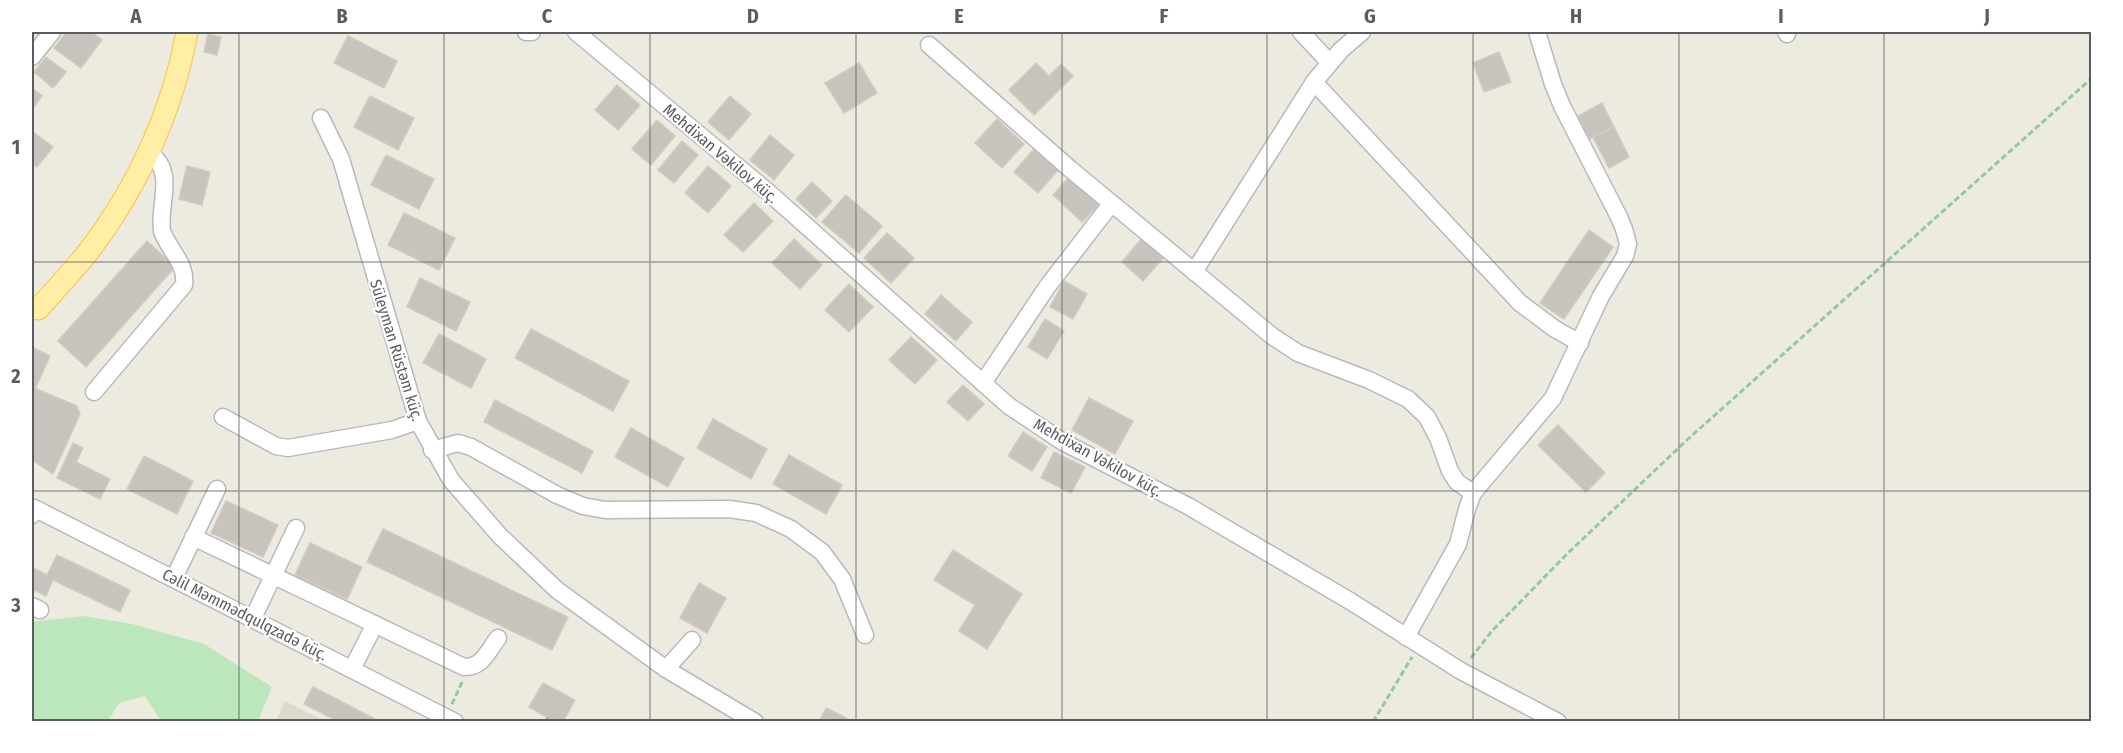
<svg xmlns="http://www.w3.org/2000/svg" width="2123" height="753" viewBox="0 0 2123 753" font-family="'Fira Sans Condensed',sans-serif">
	<style>
		.education { fill: #ddd9cf }
		.green { fill: #bce6bb }
		.building { fill: #c8c4bd; stroke: #d2cbbe; stroke-width: 1.5 }
		.lines { fill: none; stroke-linecap: round; stroke-linejoin: round }
		.minor-casing { stroke: #b6b9be; stroke-width: 19 }
		.major-casing { stroke: #f8c54e; stroke-width: 23 }
		.path { stroke: #93c8a2; stroke-width: 3; stroke-dasharray: 6 3; stroke-linecap: butt }
		.minor { stroke: #fff; stroke-width: 16 }
		.major { stroke: #ffeea3; stroke-width: 21 }
		.grid { fill: none; stroke: #595d62; stroke-width: 1.5; stroke-opacity: 0.55 }
		.labels { text-anchor: middle; stroke-width: 4.5; stroke-linejoin: round; paint-order: stroke }
		.street-label { font-size: 16px; fill: #595d62; stroke: #fff }
		.neatline { fill: none; stroke: #595d62; stroke-width: 2 }
		.grid-label { font-size: 20px; text-anchor: middle; font-weight: bold; fill: #595d62 }
	</style>
	<rect width="100%" height="100%" fill="#edeae0"/>
	<!-- education -->
	<path class="education" d="M285 701 324 721H276Z"/>
	<!-- green -->
	<path class="green" d="M83 616 132 624 204 644 272 687 258 721H161L145 696 119 703 108 721H32V622Z"/>
	<!-- building -->
	<g class="building">
		<path d="M67 32H91L102 40 81 68 54 48Z"/>
		<path d="M208 34 221 37 217 55 204 52Z"/>
		<path d="M348 36 397 61 384 88 334 63Z"/>
		<path d="M1499 52 1511 82 1484 92 1473 63Z"/>
		<path d="M46 57 66 72 53 88 34 72Z"/>
		<path d="M859 63 877 93 844 113 825 83Z"/>
		<path d="M1036 63 1049 76 1061 64 1073 76 1034 115 1009 90Z"/>
		<path d="M617 85 640 105 618 130 595 110Z"/>
		<path d="M32 88 42 96 32 110Z"/>
		<path d="M370 96 414 118 398 150 354 127Z"/>
		<path d="M730 96 751 114 729 140 708 122Z"/>
		<path d="M1602 103 1614 127 1590 139 1578 116Z"/>
		<path d="M997 119 1024 144 1002 168 975 143Z"/>
		<path d="M657 120 675 136 651 165 632 149Z"/>
		<path d="M1614 127 1629 157 1609 168 1593 137Z"/>
		<path d="M32 131 53 147 37 167 32 163Z"/>
		<path d="M770 135 794 155 774 180 750 160Z"/>
		<path d="M682 141 698 155 674 183 658 170Z"/>
		<path d="M1034 149 1058 170 1038 193 1014 172Z"/>
		<path d="M386 155 434 179 419 209 371 185Z"/>
		<path d="M187 166 210 172 202 205 179 199Z"/>
		<path d="M708 166 731 186 708 213 685 193Z"/>
		<path d="M1070 176 1100 203 1082 222 1053 195Z"/>
		<path d="M812 182 832 201 816 218 796 199Z"/>
		<path d="M846 195 882 226 859 253 822 222Z"/>
		<path d="M754 203 773 221 743 252 724 235Z"/>
		<path d="M404 213 455 238 439 270 388 245Z"/>
		<path d="M1589 230 1613 247 1564 319 1540 303Z"/>
		<path d="M887 233 914 258 891 283 864 258Z"/>
		<path d="M1143 237 1165 256 1143 281 1122 262Z"/>
		<path d="M794 239 822 265 800 289 772 263Z"/>
		<path d="M147 241 175 267 86 367 58 341Z"/>
		<path d="M420 278 470 302 456 331 407 307Z"/>
		<path d="M1064 281 1087 294 1073 319 1050 307Z"/>
		<path d="M849 284 873 307 849 332 825 310Z"/>
		<path d="M941 295 972 322 956 341 925 314Z"/>
		<path d="M1045 319 1064 331 1047 359 1028 347Z"/>
		<path d="M531 329 629 381 613 411 515 358Z"/>
		<path d="M439 334 486 359 471 388 423 363Z"/>
		<path d="M911 337 937 360 915 384 889 360Z"/>
		<path d="M34 348 50 356 36 387 32 385V353Z"/>
		<path d="M963 385 984 404 968 421 947 402Z"/>
		<path d="M32 387 77 406 80 414 53 474 32 460Z"/>
		<path d="M1089 398 1133 421 1115 454 1072 430Z"/>
		<path d="M495 400 593 451 582 473 484 422Z"/>
		<path d="M713 419 767 449 751 479 697 448Z"/>
		<path d="M1558 425 1605 473 1586 492 1538 445Z"/>
		<path d="M631 428 684 458 668 487 615 457Z"/>
		<path d="M1023 432 1047 447 1032 471 1008 456Z"/>
		<path d="M73 443 83 448 76 462 110 479 100 499 57 478Z"/>
		<path d="M1054 452 1085 467 1071 493 1041 478Z"/>
		<path d="M789 455 842 485 826 514 773 484Z"/>
		<path d="M144 456 193 481 177 514 127 489Z"/>
		<path d="M226 501 278 525 263 557 211 533Z"/>
		<path d="M383 529 568 617 552 650 367 562Z"/>
		<path d="M310 543 362 567 347 599 295 575Z"/>
		<path d="M953 550 1022 594 987 649 959 631 975 605 934 580Z"/>
		<path d="M57 555 130 590 120 612 53 580 46 596 32 589V567L47 575Z"/>
		<path d="M699 583 726 598 707 633 680 618Z"/>
		<path d="M543 683 575 700 563 722H555L529 707Z"/>
		<path d="M313 687 381 722H339L304 704Z"/>
		<path d="M826 708 854 722H819Z"/>
	</g>
	<g class="lines">
		<defs>
			<g id="minor">
				<path d="M526 32H532"/>
				<path d="M576 32 767 191 1009 406 1063 442 1188 506 1350 601 1461 671 1558 722"/>
				<path d="M1301 32 1329 62"/>
				<path d="M1786 32 1787 34"/>
				<path d="M929 45 1069 168 1272 336 1298 353 1369 380 1408 399 1427 417 1438 438 1450 471 1457 482 1473 493"/>
				<path d="M32 57 52 32"/>
				<path d="M1314 82 1520 303 1555 329 1580 343"/>
				<path d="M321 118 341 159 418 421 451 480 500 536 557 590 666 669 755 722"/>
				<path d="M1194 272 1314 82 1341 50 1362 32"/>
				<path d="M983 383 1047 287 1111 204"/>
				<path d="M94 392 184 285C187 263 169 251 162 231 158 203 177 171 148 152"/>
				<path d="M223 417 276 446 288 448 392 430 418 421"/>
				<path d="M432 450 458 443 471 447 557 495 583 506 605 510 729 509 756 513 791 529 822 552 842 579 865 635"/>
				<path d="M32 515 34 508 455 722"/>
				<path d="M193 537 464 667C482 668 488 651 498 638"/>
				<path d="M174 578 217 489"/>
				<path d="M32 606 40 610"/>
				<path d="M253 618 296 528"/>
				<path d="M1406 637 1458 544 1467 509 1473 493 1553 398 1601 296 1625 256 1628 244 1624 229 1619 217 1562 106 1553 84 1537 32"/>
				<path d="M352 669 375 624"/>
				<path d="M666 669 692 640"/>
			</g>
			<path id="major" d="M38 309C55 290 73 271 89 251 138 187 173 110 187 32"/>
		</defs>
		<!-- minor casing -->
		<use href="#minor" class="minor-casing"/>
		<!-- major casing -->
		<use href="#major" class="major-casing"/>
		<!-- path -->
		<g class="path">
			<path d="M1471 658 1492 631 1567 554 1688 439 2092 78"/>
			<path d="M452 704 463 680"/>
			<path d="M546 722 548 717"/>
			<path d="M1373 722 1412 657"/>
		</g>
		<!-- minor -->
		<use href="#minor" class="minor"/>
		<!-- major -->
		<use href="#major" class="major"/>
	</g>
	<!-- grid -->
	<path class="grid" d="M239 32V722M444 32V722M650 32V722M856 32V722M1062 32V722M1267 32V722M1473 32V722M1679 32V722M1884 32V722M32 262H2092M32 491H2092"/>
	<g class="labels">
		<!-- street labels -->
		<g class="street-label">
			<text transform="translate(721 153) rotate(40)" y="6">Mehdixan Vəkilov küç.</text>
			<text transform="translate(397 350) rotate(73)" y="6">Süleyman Rüstəm küç.</text>
			<text transform="translate(1098 457) rotate(29)" y="6">Mehdixan Vəkilov küç.</text>
			<text transform="translate(245 614) rotate(27)" y="6">Cəlil Məmmədqulqzadə küç.</text>
		</g>
	</g>
	<!-- border -->
	<rect width="2123" height="753" fill="none" stroke="#ffffff" stroke-width="66"/>
	<rect x="33" y="33" width="2057" height="687" class="neatline"/>
	<g class="grid-label">
		<text x="136" y="23">A</text>
		<text x="342" y="23">B</text>
		<text x="547" y="23">C</text>
		<text x="753" y="23">D</text>
		<text x="959" y="23">E</text>
		<text x="1164" y="23">F</text>
		<text x="1370" y="23">G</text>
		<text x="1576" y="23">H</text>
		<text x="1781" y="23">I</text>
		<text x="1987" y="23">J</text>
		<text x="16" y="154">1</text>
		<text x="16" y="383">2</text>
		<text x="16" y="612">3</text>
	</g>
</svg>
